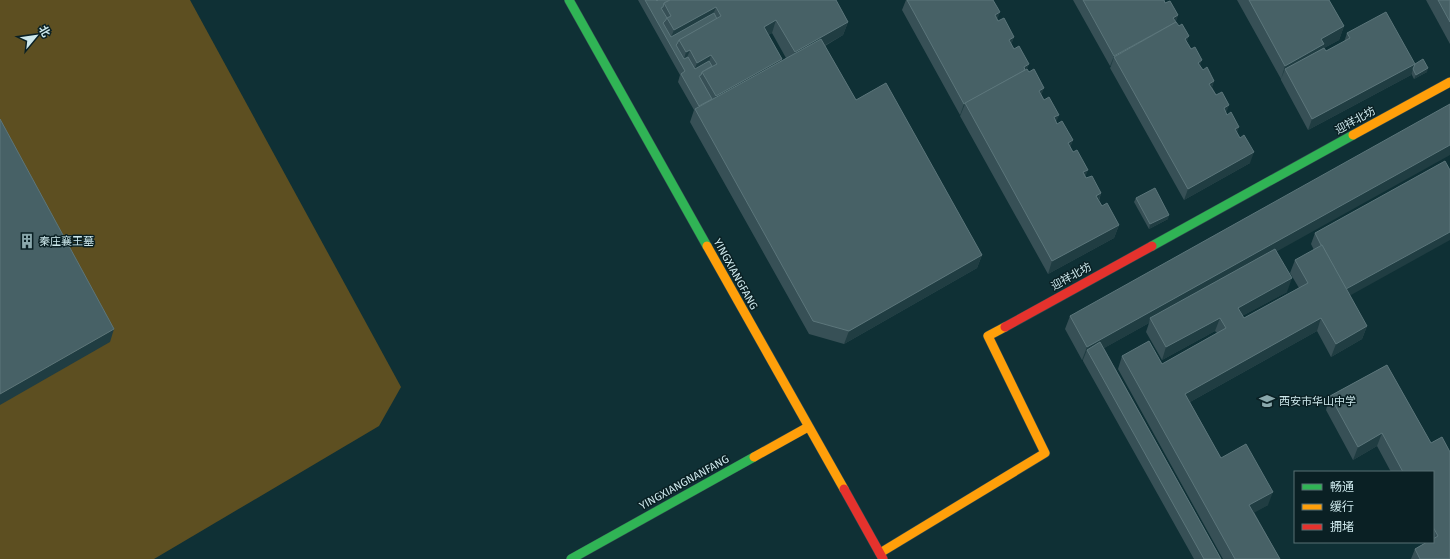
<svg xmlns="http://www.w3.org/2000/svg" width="1450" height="559" viewBox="0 0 1450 559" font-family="'Fira Sans','Noto Sans SC',sans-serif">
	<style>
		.green { fill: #5d4f21 }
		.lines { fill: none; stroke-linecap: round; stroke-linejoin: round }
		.fast-casing { stroke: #314b4f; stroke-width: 10 }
		.slow-casing { stroke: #314b4f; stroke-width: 10 }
		.jam-casing { stroke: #314b4f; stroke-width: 10 }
		.fast { stroke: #30b455; stroke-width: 9 }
		.slow { stroke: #ff9f0a; stroke-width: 9 }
		.jam { stroke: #e5322d; stroke-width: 9 }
		.wall { fill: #375056; fill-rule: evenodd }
		.shaded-wall { fill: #203d42 }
		.building { fill: #476166; stroke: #5c767b }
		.labels { text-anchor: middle; stroke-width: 3; stroke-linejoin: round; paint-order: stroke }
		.street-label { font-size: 11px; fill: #cde8ec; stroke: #0a2024 }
		.poi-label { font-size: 11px; fill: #cde8ec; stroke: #0a2024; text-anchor: start }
	</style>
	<rect width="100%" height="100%" fill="#0f3035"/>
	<!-- green -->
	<path class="green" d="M0 0H190L401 387 379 426 154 559H0Z"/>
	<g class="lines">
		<defs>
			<g id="fast">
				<path d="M569 0 707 246"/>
				<path d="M1152 246 1353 135"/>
				<path d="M571 559 754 457"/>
			</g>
			<g id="slow">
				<path d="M1353 135 1450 82"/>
				<path d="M707 246 844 489"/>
				<path d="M754 457 808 427"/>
				<path d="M880 553 1045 453 988 336 1005 327"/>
			</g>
			<g id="jam">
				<path d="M1005 327 1152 246"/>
				<path d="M844 489 883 559"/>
			</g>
		</defs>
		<!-- fast casing -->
		<use href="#fast" class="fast-casing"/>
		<!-- slow casing -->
		<use href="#slow" class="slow-casing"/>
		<!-- jam casing -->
		<use href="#jam" class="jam-casing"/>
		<!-- fast -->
		<use href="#fast" class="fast"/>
		<!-- slow -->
		<use href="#slow" class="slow"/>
		<!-- jam -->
		<use href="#jam" class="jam"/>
	</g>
	<!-- wall -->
	<g class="wall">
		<path d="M638 0H836L848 22 843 35 825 46 856 100 982 255 977 268 844 344 809 334 690 122 694 110 678 82 680 75ZM772 33 786 58 782 61V59L768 35Z"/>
		<path d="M906 0H993L997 19 998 21 1014 37 1011 44 1014 49 1027 69 1057 124 1073 140 1070 147 1085 176 1086 178 1101 193 1099 201 1102 206 1119 225 1114 238 1048 274 960 116 961 114 960 115 902 10Z"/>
		<path d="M1073 0H1164L1165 3 1178 15 1175 23 1187 42 1203 70 1214 81 1212 87 1237 133 1250 163 1184 200 1110 68 1111 66H1110Z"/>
		<path d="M1237 0H1329L1344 26 1339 40 1324 48 1326 51 1344 42 1347 33 1415 64 1427 72 1414 79 1411 73V75L1308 130 1281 80V79Z"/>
		<path d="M1426 0H1450V44Z"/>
		<path d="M1136 198 1168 219 1149 229 1134 202Z"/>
		<path d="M1315 233 1367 326 1362 339 1331 357 1317 331 1190 402 1221 458 1268 505 1254 512 1280 559H1223L1118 369 1122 356 1162 364 1217 333 1215 331 1162 360 1146 332 1149 323 1104 348 1221 559H1194L1083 361V360H1082L1065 329 1070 316 1277 252 1287 292 1242 316 1244 318 1299 288 1290 273 1295 260 1314 250 1311 244Z"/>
		<path d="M1387 365 1431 443 1442 437 1450 452V559H1411L1415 549 1427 542H1433V472H1391L1377 446 1353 460 1326 410 1330 396Z"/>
	</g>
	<!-- shaded-wall -->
	<g class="shaded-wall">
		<path d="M716 7 711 20 669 42 674 30Z"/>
		<path d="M1000 12 996 23 995 15Z"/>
		<path d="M1178 15 1172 33 1114 57 1111 66H1110L1114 56Z"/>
		<path d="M776 20 772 33 759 40 764 27Z"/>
		<path d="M848 22 843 35 790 65 795 52Z"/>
		<path d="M1344 26 1339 40 1285 69 1281 79 1285 66 1321 39Z"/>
		<path d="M1189 36 1185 47V39Z"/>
		<path d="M1014 37 1010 48 1009 40Z"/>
		<path d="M690 50 685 63 682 66 686 52Z"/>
		<path d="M711 55 707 68 692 76 697 63Z"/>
		<path d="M782 59 777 72 711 109 716 96Z"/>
		<path d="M1202 60 1198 71V63Z"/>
		<path d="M1029 64 1025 75 1024 67Z"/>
		<path d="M1415 64 1411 75 1308 130 1312 119Z"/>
		<path d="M1428 68 1427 72 1414 79 1416 75Z"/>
		<path d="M1214 81 1210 92 1209 84Z"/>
		<path d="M1044 88 1039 101V91Z"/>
		<path d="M964 104H965L961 114 960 115Z"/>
		<path d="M1229 105 1225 116 1224 108Z"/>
		<path d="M1059 115 1054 128V117Z"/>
		<path d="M1239 127 1235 138V129Z"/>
		<path d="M1073 140 1068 153V143Z"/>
		<path d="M1450 145V155L1152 321 1150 318 1149 323 1090 356 1087 350 1083 360H1082L1087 347Z"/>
		<path d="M1254 152 1250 163 1184 200 1188 189Z"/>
		<path d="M1088 170 1083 183V172Z"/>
		<path d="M1101 193 1097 206 1096 196Z"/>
		<path d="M1169 215 1168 219 1149 229 1150 224Z"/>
		<path d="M1119 225 1114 238 1048 274 1052 261Z"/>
		<path d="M1450 232V240L1342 300 1346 289Z"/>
		<path d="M982 255 977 268 844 344 849 331Z"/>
		<path d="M1292 278 1287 292 1233 321 1238 308Z"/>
		<path d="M1220 318 1215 331 1162 360 1166 347Z"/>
		<path d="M1321 318 1317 331 1181 407 1185 394Z"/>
		<path d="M1367 326 1362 339 1331 357 1336 344Z"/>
		<path d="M114 329 110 342 0 405V394Z"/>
		<path d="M1382 433 1377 446 1353 460 1358 447Z"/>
		<path d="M1273 492 1268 505 1245 518 1249 505Z"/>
	</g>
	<!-- building -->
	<g class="building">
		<path d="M645 0H656L657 1 658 0H670L664 3 663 7 661 8 667 18 665 21 663 23 671 37 714 13 717 19 679 40 677 44 676 45 684 59 688 57 695 69 709 61 712 66 702 72 701 75 699 76 712 99 699 106 681 74 685 71Z"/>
		<path d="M670 0H836L848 22 795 52 776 20 764 27 782 59 716 96 702 72 717 64 711 55 697 63 690 50 686 52 679 40 721 16 716 7 674 30 667 18 671 16 664 3Z"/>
		<path d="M907 0H993L1000 12 995 15 998 21 1004 18 1014 37 1009 40 1014 49 1019 46 1029 64 1024 67 1025 70 964 104Z"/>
		<path d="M1083 0H1164L1165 3 1170 1 1178 15 1173 18 1176 22 1114 56Z"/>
		<path d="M1249 0H1329L1344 26 1321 39 1324 44 1285 66Z"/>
		<path d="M1438 0H1450V22Z"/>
		<path d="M1386 12 1415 64 1312 119 1285 69 1324 48 1326 51 1350 38 1347 33Z"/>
		<path d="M1176 22 1179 26 1182 24 1189 36 1185 39 1191 49 1195 47 1202 60 1198 63 1203 70 1207 67 1214 81 1209 84 1216 95 1222 92 1229 105 1224 108 1227 115 1231 112 1239 127 1235 129 1240 138 1244 135 1254 152 1188 189 1114 57Z"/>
		<path d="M821 39 856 100 886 83 982 255 849 331 813 321 695 109Z"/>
		<path d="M1423 59 1428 68 1416 75 1413 69 1415 64Z"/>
		<path d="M1027 69 1029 72 1034 69 1044 88 1039 91 1044 100 1049 97 1059 115 1054 117 1057 124 1062 121 1073 140 1068 143 1073 152 1077 150 1088 170 1083 172 1086 178 1092 176 1101 193 1096 196 1102 206 1107 203 1119 225 1052 261 965 103Z"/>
		<path d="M1450 104V145L1087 347 1070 316Z"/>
		<path d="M0 119 114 329 0 394Z"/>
		<path d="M1445 161 1450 170V232L1346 289 1322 245H1321L1315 233Z"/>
		<path d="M1155 188 1169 215 1150 224 1136 198Z"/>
		<path d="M1322 245 1367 326 1336 344 1321 318 1185 394 1221 458 1246 444 1273 492 1249 505 1280 559H1235L1122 356 1149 341 1162 364 1226 328 1220 318 1166 347 1150 318 1275 249 1292 278 1238 308 1244 318 1308 283 1295 260Z"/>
		<path d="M1100 342 1221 559H1204L1087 350Z"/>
		<path d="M1387 365 1431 443 1442 437 1450 452V559H1420L1415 549 1427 542H1433V539L1438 536 1433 527V472H1403L1382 433 1358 447 1330 396Z"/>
	</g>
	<!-- icons -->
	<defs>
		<symbol id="building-bare" viewBox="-9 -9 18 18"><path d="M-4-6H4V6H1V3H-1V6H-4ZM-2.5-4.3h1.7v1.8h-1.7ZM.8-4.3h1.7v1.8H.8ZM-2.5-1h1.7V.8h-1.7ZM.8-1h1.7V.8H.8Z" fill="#8aa8ac" stroke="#0a2024" stroke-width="2.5" paint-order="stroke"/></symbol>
		<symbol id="school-bare" viewBox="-9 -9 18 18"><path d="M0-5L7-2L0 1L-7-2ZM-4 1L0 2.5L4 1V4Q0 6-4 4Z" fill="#8aa8ac" stroke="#0a2024" stroke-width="2.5" paint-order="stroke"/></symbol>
	</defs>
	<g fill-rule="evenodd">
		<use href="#building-bare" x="16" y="230" width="22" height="22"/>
		<use href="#school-bare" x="1256" y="390" width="22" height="22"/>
	</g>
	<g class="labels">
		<!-- street labels -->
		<g class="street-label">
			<text transform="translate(1355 120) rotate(-29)" y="4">迎祥北坊</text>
			<text transform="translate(736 274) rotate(61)" y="4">YINGXIANGFANG</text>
			<text transform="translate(1071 276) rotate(-29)" y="4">迎祥北坊</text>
			<text transform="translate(684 482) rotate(-29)" y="4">YINGXIANGNANFANG</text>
		</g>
		<!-- poi labels -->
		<g class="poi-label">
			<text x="39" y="245">秦庄襄王墓</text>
			<text x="1279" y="405">西安市华山中学</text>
		</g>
	</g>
	<!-- legend -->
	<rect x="1294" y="471" width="140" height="72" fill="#0a2024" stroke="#587074"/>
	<rect x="1302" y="484" width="20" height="6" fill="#30b455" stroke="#587074"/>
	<text x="1330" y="491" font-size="12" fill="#cde8ec">畅通</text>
	<rect x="1302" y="504" width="20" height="6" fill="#ff9f0a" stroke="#587074"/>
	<text x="1330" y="511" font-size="12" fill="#cde8ec">缓行</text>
	<rect x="1302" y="524" width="20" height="6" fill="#e5322d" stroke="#587074"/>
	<text x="1330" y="531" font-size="12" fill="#cde8ec">拥堵</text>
	<!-- north arrow -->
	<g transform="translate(36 36) rotate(61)" stroke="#0a2024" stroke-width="3" paint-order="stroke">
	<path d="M0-3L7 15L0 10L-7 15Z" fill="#cde8ec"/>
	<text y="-6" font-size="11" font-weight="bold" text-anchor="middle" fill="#cde8ec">北</text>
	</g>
</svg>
